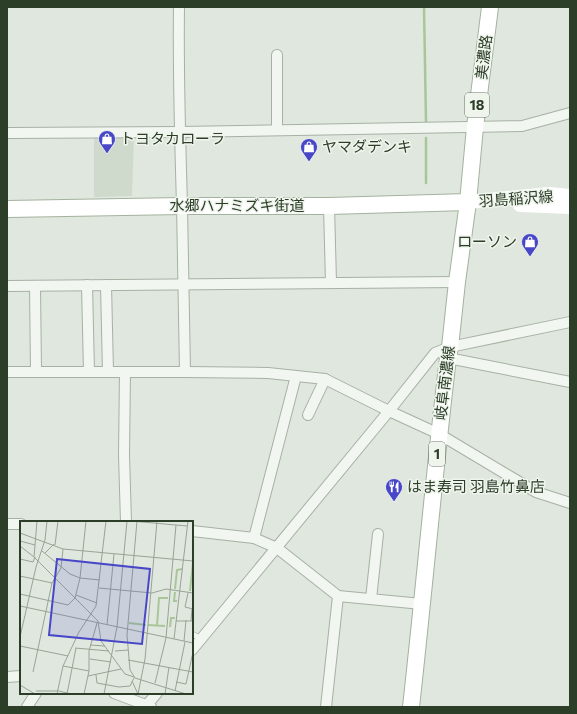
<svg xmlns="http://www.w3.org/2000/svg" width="577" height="714" viewBox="0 0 577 714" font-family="Commissioner,'Noto Sans JP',sans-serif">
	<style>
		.built { fill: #cfd9cc }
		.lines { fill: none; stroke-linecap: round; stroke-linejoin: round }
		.stream { stroke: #a8c69a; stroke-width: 2.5 }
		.lane-casing { stroke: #a6b1a4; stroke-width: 6 }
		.street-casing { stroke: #a6b1a4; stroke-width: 12 }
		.primary-casing { stroke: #a3b29e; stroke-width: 18 }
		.lane { stroke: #f2f6f1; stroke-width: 5 }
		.street { stroke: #f2f6f1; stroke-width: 10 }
		.secondary { stroke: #fff; stroke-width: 14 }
		.primary { stroke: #fff; stroke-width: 16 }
		.labels { text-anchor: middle; stroke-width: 3; stroke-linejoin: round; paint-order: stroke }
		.shield { fill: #eff5ed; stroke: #667463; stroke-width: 1 }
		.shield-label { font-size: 14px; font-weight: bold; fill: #2c3d28 }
		.street-label { font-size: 15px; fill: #2c3d28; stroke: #eff5ed }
		.poi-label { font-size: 15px; fill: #2c3d28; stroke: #eff5ed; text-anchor: start }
		.inset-river { fill: none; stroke: #a8c69a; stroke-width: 2 }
		.inset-road { fill: none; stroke: #98a395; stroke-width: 1 }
		.view { fill: #4847c8; fill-opacity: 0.15; stroke: #4847c8; stroke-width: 2 }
		.inset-edge { fill: none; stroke: #2c3d28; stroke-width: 2 }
	</style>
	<rect width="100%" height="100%" fill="#e0e7de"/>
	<!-- built -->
	<path class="built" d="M94 135H134L132 196 94 197Z"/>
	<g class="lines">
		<!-- stream -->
		<g class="stream">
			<path d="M424 7 426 122"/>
			<path d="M426 138V183"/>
		</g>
		<defs>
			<path id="lane" d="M192 634 202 639"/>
			<g id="street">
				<path d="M179 7C178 73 180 139 182 205 183 260 184 316 185 372"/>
				<path d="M277 55V130"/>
				<path d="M7 133 180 132 522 126 570 113"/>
				<path d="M329 206 331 283"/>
				<path d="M87 285 89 372"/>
				<path d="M106 285 108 372"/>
				<path d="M7 286 457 282"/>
				<path d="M35 286 36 372"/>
				<path d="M448 358 570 382"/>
				<path d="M7 372H185L268 373 325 379 389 411 439 434 536 492 570 503"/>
				<path d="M125 372 124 455 126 522"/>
				<path d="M308 415 325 379"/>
				<path d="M7 524H21"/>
				<path d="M192 531 254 538 277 548 338 596 326 707"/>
				<path d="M254 538 296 376"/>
				<path d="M338 596 422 604"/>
				<path d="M371 599 378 534"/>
				<path d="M192 650 389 411 435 353 450 347 570 322"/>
				<path d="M7 677 21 676"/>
				<path d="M114 693 151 707"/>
				<path d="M27 707 36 693"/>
				<path d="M145 707 157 693"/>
			</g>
			<g id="primary">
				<path d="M7 209 182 206H329L468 202"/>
				<path d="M411 707C424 591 434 474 448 358L450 347 457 282 468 202 475 127 490 7"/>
			</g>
		</defs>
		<!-- lane casing -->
		<use href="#lane" class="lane-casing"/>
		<!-- street casing -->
		<use href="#street" class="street-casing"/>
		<!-- primary casing -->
		<use href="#primary" class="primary-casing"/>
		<!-- lane -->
		<use href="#lane" class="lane"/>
		<!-- street -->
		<use href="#street" class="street"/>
		<!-- secondary -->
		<g class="secondary">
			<path d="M468 202 549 194 570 196"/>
			<path d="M520 205 570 207"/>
		</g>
		<!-- primary -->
		<use href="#primary" class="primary"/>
	</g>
	<!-- icons -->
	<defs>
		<symbol id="shop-pin" viewBox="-11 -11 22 30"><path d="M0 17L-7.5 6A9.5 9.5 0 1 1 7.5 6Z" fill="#4847c8" stroke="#eff5ed"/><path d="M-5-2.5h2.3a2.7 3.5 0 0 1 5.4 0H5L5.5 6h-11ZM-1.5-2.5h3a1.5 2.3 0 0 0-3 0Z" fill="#fff"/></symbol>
		<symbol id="restaurant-pin" viewBox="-11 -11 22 30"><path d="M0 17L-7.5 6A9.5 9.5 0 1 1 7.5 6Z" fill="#4847c8" stroke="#eff5ed"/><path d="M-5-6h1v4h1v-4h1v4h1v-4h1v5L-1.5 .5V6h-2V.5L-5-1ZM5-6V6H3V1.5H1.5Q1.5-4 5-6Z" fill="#fff"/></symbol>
	</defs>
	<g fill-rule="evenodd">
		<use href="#shop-pin" x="97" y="129" width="20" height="27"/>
		<use href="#shop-pin" x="299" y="137" width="20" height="27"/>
		<use href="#shop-pin" x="520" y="232" width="20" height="27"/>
		<use href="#restaurant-pin" x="384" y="477" width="20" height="27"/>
	</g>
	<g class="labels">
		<!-- shield labels -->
		<g class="shield">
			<rect x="465" y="93" width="24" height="24" rx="3"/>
			<rect x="429" y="442" width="16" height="24" rx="3"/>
		</g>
		<g class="shield-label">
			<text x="477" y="110">18</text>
			<text x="437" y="459">1</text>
		</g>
		<!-- street labels -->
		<g class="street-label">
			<text transform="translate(484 57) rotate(-83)" y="5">美濃路</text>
			<text transform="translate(516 199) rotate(-4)" y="5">羽島稲沢線</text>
			<text x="237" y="211">水郷ハナミズキ街道</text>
			<text transform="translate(445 383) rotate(-83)" y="5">岐阜南濃線</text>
		</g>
		<!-- poi labels -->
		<g class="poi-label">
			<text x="120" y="144">トヨタカローラ</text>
			<text x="322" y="152">ヤマダデンキ</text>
			<text x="517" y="247" text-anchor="end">ローソン</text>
			<text x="407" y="492">はま寿司 羽島竹鼻店</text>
		</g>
	</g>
	<!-- overview -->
	<g transform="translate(20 521)">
		<rect width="173" height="173" fill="#e0e7de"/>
		<path class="inset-river" d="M155 68 157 49 162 48M170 70 173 41M155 71 154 80H157M109 102 126 104M128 104 145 105M137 105 139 77H148M150 106 151 97H155"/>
		<path class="inset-road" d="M111 0 167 5M117 0 107 114 110 149 115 157 166 173M0 12 43 28 173 40M0 20 15 24M35 24 38 0M0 25 14 36 78 100 81 120 105 153 114 156M22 30 50 53 60 57 80 59M25 32 34 23M14 36 17 0M0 38 13 41 15 36M0 55 32 62 13 151M32 62 41 47 43 28M79 67 132 72 146 68 173 72M168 72 165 86 173 88M0 73 48 84 55 77 60 57 66 0M56 74 77 82M0 85 173 122M156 100H173M171 100 172 88M87 104 94 33M0 116 16 46 25 19 27 0M154 118 168 0M164 120 166 99M70 124 85 125M0 125 48 135M55 127 89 130M95 130 108 129M70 138 91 141M108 139 173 151M43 145 69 150M76 154 77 162 99 166 110 165 114 157M68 155 101 148M112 160 118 173M156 161 166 163 173 131M135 162 146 117 156 4M0 164 15 173M16 170H39L51 173M155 170 165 121M37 173 43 145 59 111 76 85 86 0M47 173 56 127M64 173 69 150V130L77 102M84 173 97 106 107 0M118 173 125 138 137 0M145 173 149 146"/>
		<path class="view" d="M37 38 130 48 122 123 29 114Z"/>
		<rect width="173" height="173" class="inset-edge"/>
	</g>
	<!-- border -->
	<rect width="577" height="714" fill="none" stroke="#2c3d28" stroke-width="16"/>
</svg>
